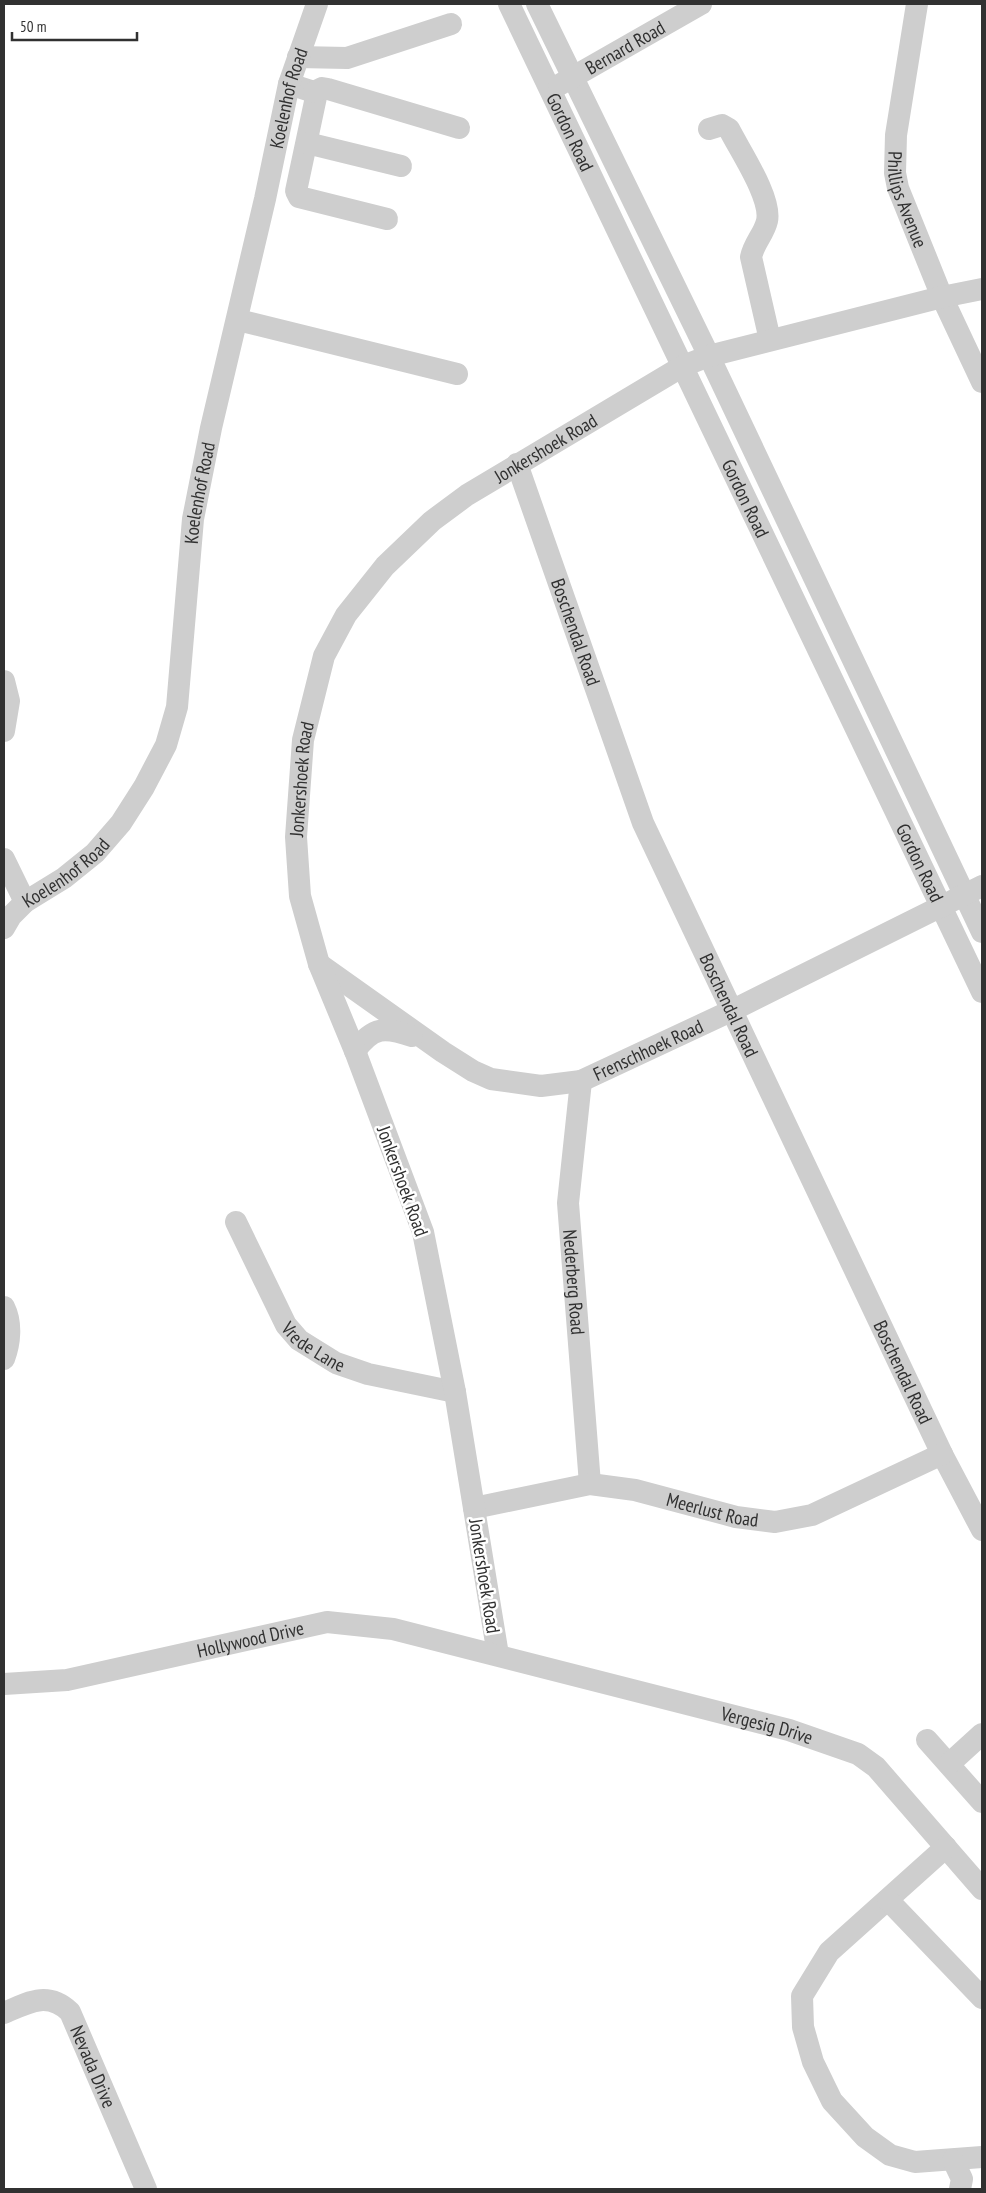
<svg xmlns="http://www.w3.org/2000/svg" width="986" height="2193" viewBox="0 0 986 2193" font-family="'PT Sans Narrow',sans-serif">
	<style>
		.lines { fill: none; stroke-linecap: round; stroke-linejoin: round }
		.minor { stroke: #cecece; stroke-width: 22 }
		.labels { text-anchor: middle; stroke-width: 5; stroke-linejoin: round; paint-order: stroke }
		.street-label { font-size: 19px; fill: #313131; stroke: #fff }
	</style>
	<rect width="100%" height="100%" fill="#fff"/>
	<g class="lines">
		<!-- minor -->
		<g class="minor">
			<path id="s1" d="M509 4 982 992"/>
			<path d="M537 4 709 356 982 932"/>
			<path id="s2" d="M917 4 896 135 895 173 898 188 942 297 982 382"/>
			<path d="M298 57 347 58 451 24"/>
			<path d="M289 84 314 92 316 97 296 191 299 197 387 219"/>
			<path id="s3" d="M559 85 701 4"/>
			<path d="M314 92 322 88 328 89 459 128"/>
			<path d="M709 129 722 125 729 129C740 151 772 198 767 221 764 234 754 243 751 257L770 340"/>
			<path d="M307 143 401 166"/>
			<path d="M238 320 457 374"/>
			<path id="s4" d="M517 464 643 823 942 1454 982 1530"/>
			<path d="M4 681 9 701 4 731"/>
			<path d="M4 859 25 902"/>
			<path id="s5" d="M4 928 11 916 25 902 64 878 95 853 121 823 144 787 166 745 177 707 193 519 211 428 265 199 289 84 317 4"/>
			<path id="s6" d="M319 964 443 1052 473 1071 491 1079 541 1086 581 1081 733 1010 982 886"/>
			<path d="M355 1051C373 1026 385 1027 412 1036"/>
			<path id="s7" d="M581 1081 568 1203 590 1484"/>
			<path id="s8" d="M236 1222 286 1325 299 1340 336 1363 368 1374 455 1392"/>
			<path d="M4 1307C12 1323 10 1343 4 1359"/>
			<path id="s9" d="M474 1508 590 1484 635 1490 736 1517 775 1522 812 1515 942 1454"/>
			<path id="s10" d="M498 1655 455 1392 423 1232 355 1051 319 964 300 896 296 837 303 740 324 656 346 615 385 566 432 521 467 495 683 366 709 356 942 297 982 289"/>
			<path id="s11" d="M4 1684 67 1680 327 1622 393 1629 789 1730 858 1754 876 1767 982 1889"/>
			<path d="M927 1740 982 1802"/>
			<path d="M949 1764 982 1734"/>
			<path d="M946 1847 829 1952 802 1996 803 2027 813 2062 832 2101 865 2137 890 2155 915 2162 982 2157"/>
			<path d="M888 1900 982 1998"/>
			<path id="s12" d="M4 2013C29 2002 48 1991 70 2012L146 2189"/>
			<path d="M953 2160 962 2179 960 2189"/>
		</g>
	</g>
	<g class="labels">
		<!-- street labels -->
		<g class="street-label">
			<text dy="7" stroke="none"><textPath href="#s3" startOffset="76">Bernard Road</textPath></text>
			<text dy="7" stroke="none"><textPath href="#s5" startOffset="909">Koelenhof Road</textPath></text>
			<text dy="7" stroke="none"><textPath href="#s1" startOffset="142">Gordon Road</textPath></text>
			<text dy="7" stroke="none"><textPath href="#s2" startOffset="199">Phillips Avenue</textPath></text>
			<text dy="7" stroke="none"><textPath href="#s10" startOffset="1340">Jonkershoek Road</textPath></text>
			<text dy="7" stroke="none"><textPath href="#s5" startOffset="504">Koelenhof Road</textPath></text>
			<text dy="7" stroke="none"><textPath href="#s1" startOffset="548">Gordon Road</textPath></text>
			<text dy="7" stroke="none"><textPath href="#s4" startOffset="178">Boschendal Road</textPath></text>
			<text dy="7" stroke="none"><textPath href="#s10" startOffset="905">Jonkershoek Road</textPath></text>
			<text dy="7" stroke="none"><textPath href="#s1" startOffset="952">Gordon Road</textPath></text>
			<text dy="7" stroke="none"><textPath href="#s5" startOffset="84">Koelenhof Road</textPath></text>
			<text dy="7" stroke="none"><textPath href="#s4" startOffset="582">Boschendal Road</textPath></text>
			<text dy="7" stroke="none"><textPath href="#s6" startOffset="372">Frenschhoek Road</textPath></text>
			<text transform="translate(403 1181) rotate(70)" y="7">Jonkershoek Road</text>
			<text dy="7" stroke="none"><textPath href="#s7" startOffset="202">Nederberg Road</textPath></text>
			<text dy="7" stroke="none"><textPath href="#s8" startOffset="150">Vrede Lane</textPath></text>
			<text dy="7" stroke="none"><textPath href="#s4" startOffset="988">Boschendal Road</textPath></text>
			<text dy="7" stroke="none"><textPath href="#s9" startOffset="244">Meerlust Road</textPath></text>
			<text transform="translate(485 1576) rotate(81)" y="7">Jonkershoek Road</text>
			<text dy="7" stroke="none"><textPath href="#s11" startOffset="251">Hollywood Drive</textPath></text>
			<text dy="7" stroke="none"><textPath href="#s11" startOffset="782">Vergesig Drive</textPath></text>
			<text dy="7" stroke="none"><textPath href="#s12" startOffset="131">Nevada Drive</textPath></text>
		</g>
	</g>
	<!-- border -->
	<rect width="986" height="2193" fill="none" stroke="#313131" stroke-width="10"/>
	<!-- scale -->
	<path d="M12 32v8h125v-8" fill="none" stroke="#313131" stroke-width="2.5"/>
	<text x="20" y="32" font-size="15" fill="#313131" stroke="#ffffff" stroke-width="4" paint-order="stroke">50 m</text>
</svg>
